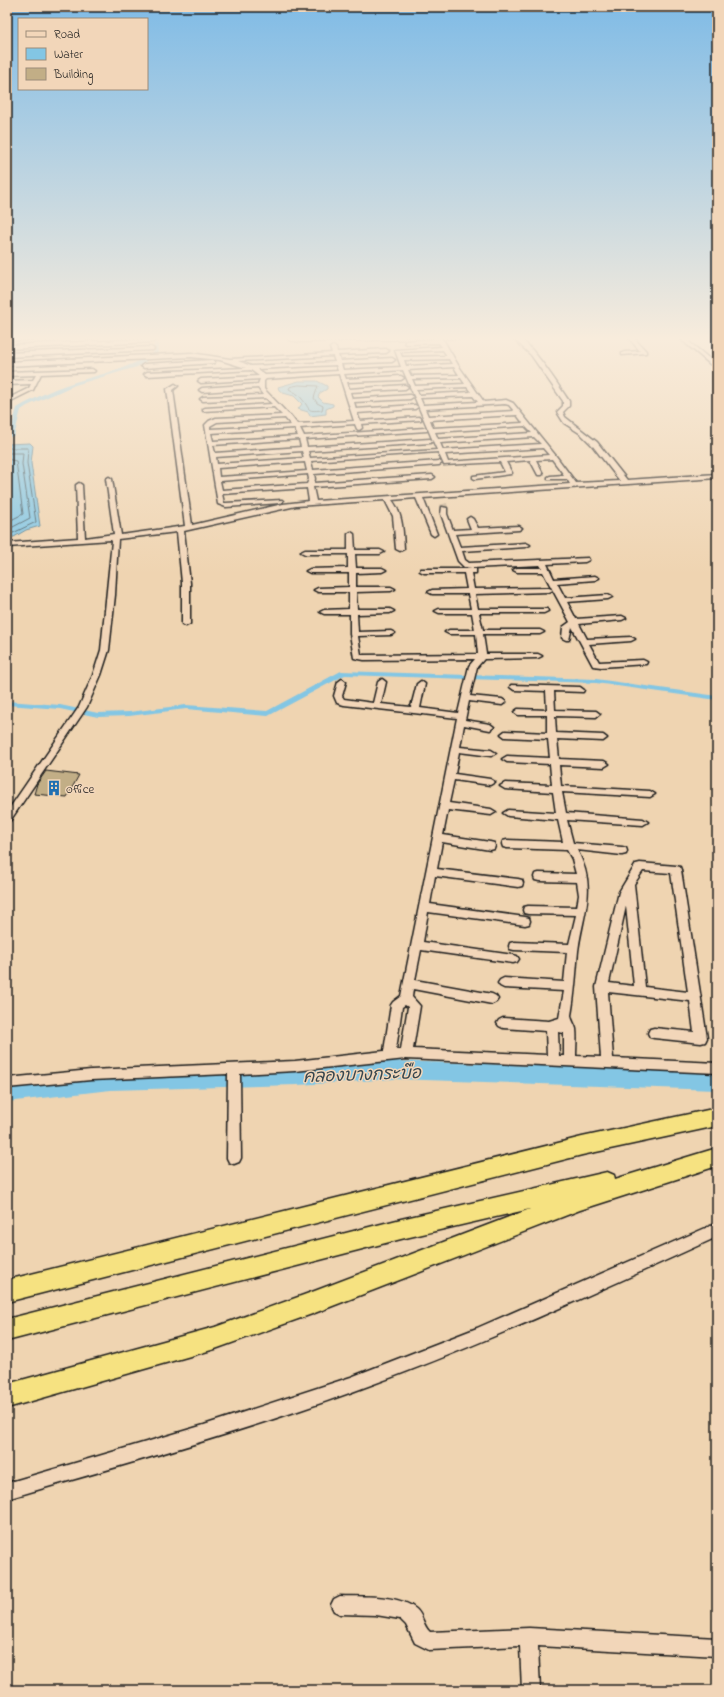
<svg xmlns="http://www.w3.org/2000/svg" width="724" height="1697" viewBox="0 0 724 1697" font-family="'Indie Flower','Playpen Sans Thai',sans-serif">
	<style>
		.water { fill: #83c6e4; stroke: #5a8294 }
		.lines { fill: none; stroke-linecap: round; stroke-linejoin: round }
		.shore { stroke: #45606c; stroke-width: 1 }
		.canal { fill: #83c6e4; fill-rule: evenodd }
		.river { fill: #83c6e4; fill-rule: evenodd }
		.building { fill: #c2ae86; stroke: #1c1c1c }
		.minor-tunnel { stroke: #c5af93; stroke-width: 8; stroke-dasharray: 8 3.5; stroke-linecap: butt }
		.minor-casing { stroke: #1c1c1c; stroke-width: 3 }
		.highway-casing { stroke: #1c1c1c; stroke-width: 3 }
		.minor { fill: #f2d6b9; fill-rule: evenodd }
		.highway { fill: #f6e281; fill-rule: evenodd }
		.labels { text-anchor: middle; stroke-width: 3; stroke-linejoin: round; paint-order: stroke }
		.poi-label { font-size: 13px; fill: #1c1c1c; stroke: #f2d6b9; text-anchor: start }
		.near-water-label { font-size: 17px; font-style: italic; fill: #36464e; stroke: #f2d6b9 }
	</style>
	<rect width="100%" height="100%" fill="#efd4b1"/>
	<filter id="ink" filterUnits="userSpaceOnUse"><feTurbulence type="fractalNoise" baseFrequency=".025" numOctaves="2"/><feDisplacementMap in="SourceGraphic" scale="8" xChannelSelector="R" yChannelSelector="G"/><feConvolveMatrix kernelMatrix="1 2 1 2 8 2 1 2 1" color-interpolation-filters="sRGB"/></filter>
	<g filter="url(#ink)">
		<!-- water -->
		<g class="water">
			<path d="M299 381H317L327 386V389L320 393 318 397 323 402 333 404V406L326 409V414L310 416 308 412 298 409 302 404 294 396 283 393 279 390 278 387Z"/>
			<path d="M30 443 33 446 31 463 40 526 26 530 14 537H7V444Z"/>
		</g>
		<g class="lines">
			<!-- shore -->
			<g class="shore">
				<path d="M299 385 318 386 314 398 317 403 323 406 322 410C305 412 311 409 302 399 299 394 294 392 289 389L290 387Z"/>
				<path d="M7 448H28L27 463 36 522 13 533H7"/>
				<path d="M7 453H23L22 464 30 518 11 528H7"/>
				<path d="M7 459 16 461 23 514 7 522"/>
			</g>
			<!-- canal -->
			<g class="canal">
				<path d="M154 336H158V354L137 367 75 385 27 406 21 410 14 436 9 437 17 408C38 396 59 386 82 380 109 372 130 368 154 352Z"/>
				<path d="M710 336H715L717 338V341Z"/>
				<path d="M341 671 596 679 717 696V700L596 683 345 675 268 716 186 709 129 716 98 717 60 709 7 705V701L60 705 98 713 129 712 186 705 267 711Z"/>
			</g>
			<!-- river -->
			<path class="river" d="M394 1061 717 1072V1090L394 1079 297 1085 110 1090 7 1102V1084L110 1072 297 1067Z"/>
		</g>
		<!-- building -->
		<path class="building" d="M46 771 79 775 67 797 34 794 37 784Z"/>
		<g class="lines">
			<!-- minor-tunnel -->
			<path class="minor-tunnel" d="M443 504 444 508"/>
			<defs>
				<g id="minor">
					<path d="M41 336H78L76 337 7 341V337Z"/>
					<path d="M286 336 300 338 414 337 416 338 414 339 300 342 289 340Z"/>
					<path d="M448 336H493L491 337 434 339 432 338Z"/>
					<path d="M509 336C511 336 513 336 515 336 529 339 560 388 569 401V406L563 412 565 417 597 442 627 480 717 474V478L423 498 437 534 434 536 431 534 416 498 392 500C403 514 403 531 404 549L400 551 396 549 393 516 385 500 296 506 184 531 190 583V624L186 626 182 624V583L177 532 118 539 115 595 109 650 101 675 87 707 10 821 7 822V812L79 707 93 675 101 650 112 541 111 540 7 547V543L78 538 76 485 79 483 82 485 85 538 114 534 106 479 109 477 112 479 121 535 185 526 167 389 175 384 178 386 173 390 192 525 283 504 309 501 307 488 222 494 224 503H226L282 500 283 501 280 503 226 507 218 504 205 425 209 421 216 418 282 415 274 407 203 411V409L205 408 272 404 266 398 203 401 200 399 203 397 263 395 258 388 202 392 199 390 202 388 258 384 260 379 201 383 198 381 201 379 259 376 251 370 147 376 144 374 147 372 246 368 220 360 191 357 7 366V362L191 353 230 359 332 353 330 348 333 346 336 348 337 352 386 349 389 351 386 353 338 355 340 361 392 358 395 360 392 362 341 364 343 370 401 367 395 350 442 347 439 343 407 344 405 343V341L441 339 444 341 458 365 484 402 506 400 513 403 556 456 576 483 620 481 592 445 581 434 564 423 557 412 563 406V401L531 355 515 340ZM443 350 447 356 402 357 400 352ZM333 356 335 362 251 366 238 361ZM449 359 452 364 406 366 404 360ZM336 365 338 371 265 375 257 369ZM454 367 459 375 411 376 408 370ZM403 370 433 441 430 439 307 447 305 439 427 431V429L425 428 304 436 300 428 355 424 357 429 359 430 362 428 361 424 421 420V418L419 417 360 421 357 413 415 409 418 407 415 405 356 409 354 402 410 399 413 397 410 395 352 399 350 392 405 389 408 387 405 385 349 389 347 382 401 380 404 378 401 376 346 379 344 374ZM339 374 354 421 297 424 290 415 288 414 264 389V381L266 379ZM461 378 465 384 415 386 412 379ZM467 387 471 392 419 395 416 389ZM473 396 478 402 423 405 420 398ZM505 404 509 405 514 411 428 416 425 409ZM517 415 523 423 433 428 430 420ZM285 418 291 425 210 429V426L217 422ZM525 426 532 433 438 439 435 432ZM294 428 298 436 213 441 211 433ZM534 437 541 444 443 450 440 443ZM299 439 301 447 215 453 213 445ZM433 441 437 450 310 458 308 451 430 443ZM543 448 549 455 448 462 445 454ZM302 451 304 458 217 464 216 457ZM438 452 444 465 500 462 505 472 473 476V478L475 479 511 474 512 473 506 462 530 460 538 475H542L543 474 536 460 552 459 564 475 550 476 548 477V479H567L570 484 316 501 313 487 432 479 435 477 432 475 314 483 315 479 314 474 439 465 442 463 439 461 313 470 311 461ZM305 462 307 471 219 477 218 468ZM308 474 309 479 307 484 222 490 220 481Z"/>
					<path d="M627 336H632L646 351V353L622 355V353L624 352 640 351Z"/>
					<path d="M677 336H682L717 365V370Z"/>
					<path d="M151 339 154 341 153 342 7 349V345Z"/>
					<path d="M151 347 154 349 153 350 7 357V353Z"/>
					<path d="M212 360 215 362 214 363 144 368 141 366 144 364Z"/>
					<path d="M92 369 95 371 94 372 41 374 33 390 7 403V399L29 388 31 384 7 385V381L33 380 36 375 7 376V372Z"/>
					<path d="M442 507 447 508V514L453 530 471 529 467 519 470 517 473 519 478 528 519 526 522 528 519 530 455 534 460 547 526 543 530 545 526 547 462 551 465 560 469 563 588 558 589 560 585 562 547 564 554 579 595 576 599 578 595 580 557 583 565 598 608 595 612 597 608 599 567 602 576 619 622 616 626 618 622 620 579 624 587 639 631 637 635 639 631 641 589 644 599 662 643 660 647 662 646 664 601 667 593 666 572 627 569 640H566L562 638 563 627 570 622 543 572H517L513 570 517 568H542L540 565 472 568 464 567 458 561 441 514Z"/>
					<path d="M351 532 354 534 355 550H380L384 552 380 554H355L356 568H382L386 570 382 572 356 573V587H391L395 589 391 591 356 592 357 609H390L394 611 390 613 357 614 358 632 391 631 395 633 391 635 358 636 361 655 478 654 476 634H449L445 632 449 630H475L472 613H439L435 611 439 609H471L468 594H432L428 592 432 590 467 589 464 573H424L420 571 421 569H476V573H471L474 589 549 588 553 590 549 592 475 594 478 609H547L548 611 544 613H479L483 630H540L544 632 540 634H483L486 654H538L542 656 538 658 484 659 477 667 470 696 502 699 506 702 502 705 469 701 465 720 490 724 494 727 490 730 464 725 460 747 491 750 496 753 491 756 459 752 455 774 490 779 495 782 490 785 454 780 449 803 491 809 496 812 491 815 448 810 443 835 490 842 494 843 495 846 494 849 490 850 442 842 437 869 518 879 522 880 523 883 522 886 518 887 435 876 430 904 525 917 529 918 530 921 529 924 525 925 428 912 423 942 513 955 517 956 519 959 517 962 513 963 421 950 415 980 492 994 496 996 498 999 496 1002 492 1004 413 989 412 997 420 1006 413 1049 547 1055 546 1031 503 1028 499 1026 497 1023 499 1020 503 1018 549 1021 559 1018 564 991 504 988 500 986 498 983 500 980 504 978 564 982 567 952 514 950 510 949 509 946 510 943 514 942 569 944 576 915 528 914 524 913 523 910 524 907 528 906 577 907 579 895 577 882 539 881 535 880 534 877 535 874 539 873 576 874 572 859 567 850 507 848 503 847 502 844 503 841 507 840 563 842 558 820 508 816 503 813 508 810 556 813 553 792 505 789 500 786 505 783 552 785 550 764 507 762 502 759 507 756 550 758 548 739 505 737 501 734 505 731 547 733V715H518L514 712 518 709 547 710 546 691 514 690 510 687 511 685 580 687 584 690 583 692 554 691 555 710 596 711 600 714 596 717 555 716 556 733 603 735 607 738 603 741 557 739 559 759 604 761 609 764 604 767 559 765 561 786 650 791 655 794 650 797 562 792 566 813 643 819 648 822 643 825 567 820 573 843 622 847 626 848 627 851 626 854 622 855 577 850C598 889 583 912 578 951 576 972 575 994 571 1015 571 1020 575 1024 576 1029 577 1038 576 1048 576 1056L601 1057 596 987 619 892 636 864 640 863 676 866 680 867 681 870 707 1038 705 1042 701 1043 654 1038 650 1037 648 1033 650 1029 654 1028 694 1032 690 1001 608 992 613 1058 717 1063V1073L406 1059 295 1071 240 1074 241 1158 239 1162 234 1164 229 1162 227 1158 228 1074 91 1080 7 1088V1078L91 1070 295 1061 384 1051 391 1005 393 1002 401 996 457 718 344 705 337 703 334 696 338 682 342 679 346 682 342 696 344 699 373 703 378 682 382 679 386 682 381 704 411 707 417 684 421 681 425 684 420 708 458 713 469 666 475 659 364 660 354 658 350 634V614H324L320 612 324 610 349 609V592H318L314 590 318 588 349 587V573H310L306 571 310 569 348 568V554H305L301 552 305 550H348V534ZM643 871 671 873 688 992 645 987 634 884ZM626 906 634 986 609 983ZM405 1005 408 1007 401 1049 396 1050 402 1007ZM558 1032 564 1033V1056H559Z"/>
					<path d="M717 1223V1237C597 1292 477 1347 352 1392 239 1433 123 1465 7 1499V1483L204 1425 351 1377 477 1328Z"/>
					<path d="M340 1596C361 1597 399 1594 416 1609 423 1615 423 1626 430 1632L529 1628 717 1638V1656L538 1646 540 1690H522L520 1646 429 1650 415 1643 406 1625 400 1619 376 1615 340 1614 334 1611 331 1605 334 1599Z"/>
				</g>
				<g id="highway">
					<path d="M717 1108V1126L582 1155 7 1302V1280L582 1137Z"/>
					<path d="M717 1148V1166L580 1210 312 1314 215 1349 7 1408V1384L215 1327 312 1292 530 1209 401 1239 7 1341V1319L401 1219 607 1172 614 1175 615 1179Z"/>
				</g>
			</defs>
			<!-- minor casing -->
			<use href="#minor" class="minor-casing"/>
			<!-- highway casing -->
			<use href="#highway" class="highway-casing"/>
			<!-- minor -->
			<use href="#minor" class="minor"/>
			<!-- highway -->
			<use href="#highway" class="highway"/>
		</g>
	</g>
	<!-- sky -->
	<linearGradient id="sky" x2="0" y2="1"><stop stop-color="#7fbbe6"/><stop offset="0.59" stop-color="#f8ecdc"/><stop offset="1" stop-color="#f8ecdc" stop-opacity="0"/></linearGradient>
	<rect width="724" height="574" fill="url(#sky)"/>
	<!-- icons -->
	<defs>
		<symbol id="building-bare" viewBox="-9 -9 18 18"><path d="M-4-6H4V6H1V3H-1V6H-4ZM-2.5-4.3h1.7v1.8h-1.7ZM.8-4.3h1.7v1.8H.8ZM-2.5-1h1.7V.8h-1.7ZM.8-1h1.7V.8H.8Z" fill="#1f6fb2" stroke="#f2d6b9" stroke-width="2.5" paint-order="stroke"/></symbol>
	</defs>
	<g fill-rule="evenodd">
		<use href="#building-bare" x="43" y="777" width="22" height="22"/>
	</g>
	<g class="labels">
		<!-- poi labels -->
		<g class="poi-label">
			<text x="66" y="793">office</text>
		</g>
		<!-- near-water labels -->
		<g class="near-water-label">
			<text transform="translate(362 1074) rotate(-2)" y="6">คลองบางกระบือ</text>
		</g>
	</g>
	<!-- margin -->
	<rect width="724" height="1697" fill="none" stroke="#f2d6b9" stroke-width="24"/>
	<rect x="12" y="12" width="700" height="1673" fill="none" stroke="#1c1c1c" stroke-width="1.5" filter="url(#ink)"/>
	<!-- legend -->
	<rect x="18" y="18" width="130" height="72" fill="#f2d6b9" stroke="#9c8c7a"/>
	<rect x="26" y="31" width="20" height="6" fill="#f2d6b9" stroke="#9c8c7a"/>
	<text x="54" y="38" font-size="12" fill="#1c1c1c">Road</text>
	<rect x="26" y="48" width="20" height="12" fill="#83c6e4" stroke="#9c8c7a"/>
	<text x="54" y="58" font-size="12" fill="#1c1c1c">Water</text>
	<rect x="26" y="68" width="20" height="12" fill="#c2ae86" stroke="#9c8c7a"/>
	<text x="54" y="78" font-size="12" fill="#1c1c1c">Building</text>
</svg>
